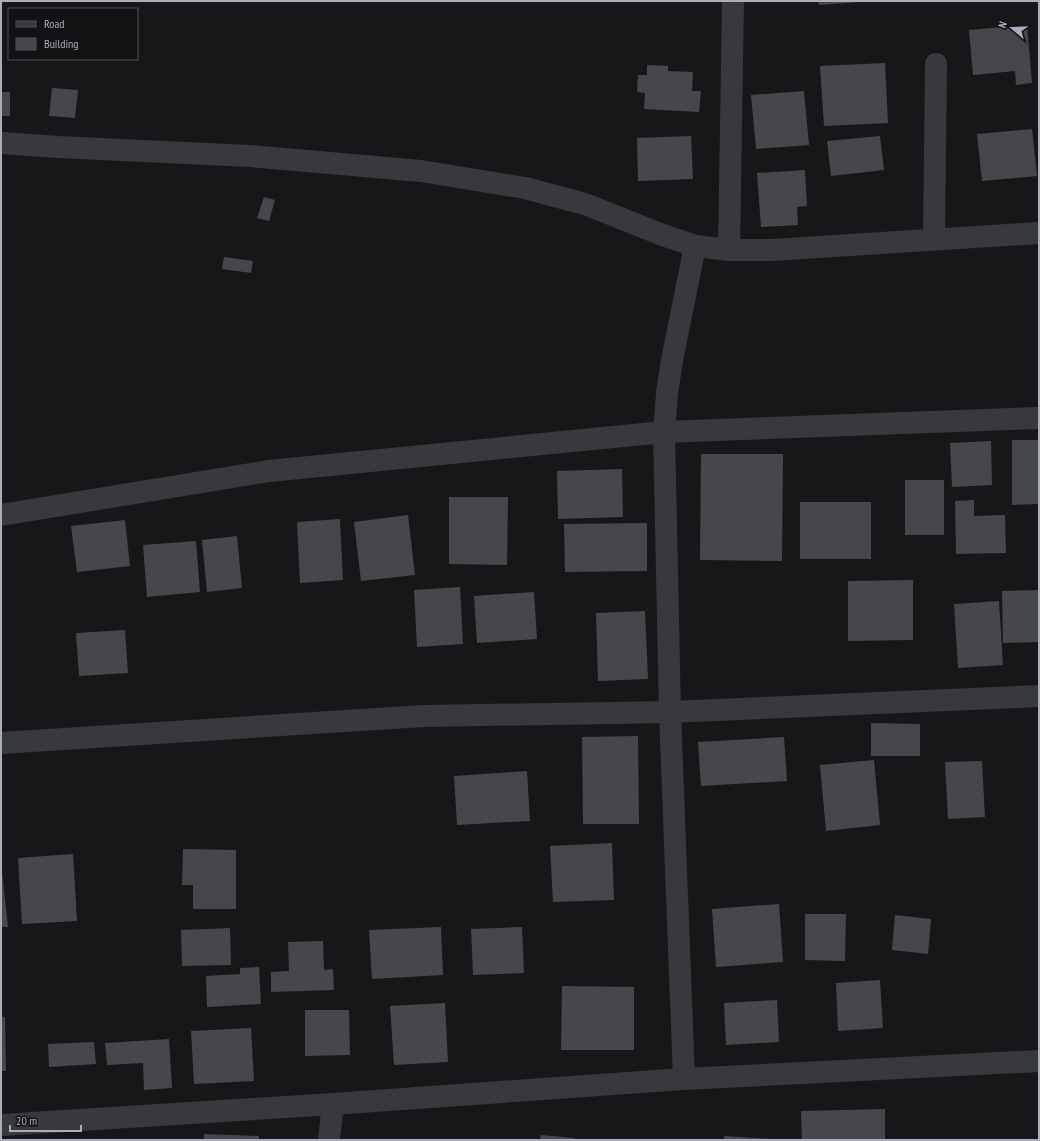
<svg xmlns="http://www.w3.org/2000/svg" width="1040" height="1141" viewBox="0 0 1040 1141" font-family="'PT Sans Narrow',sans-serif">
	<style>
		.building { fill: #46474b }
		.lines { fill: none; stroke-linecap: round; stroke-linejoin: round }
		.minor { stroke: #38393d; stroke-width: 22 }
	</style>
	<rect width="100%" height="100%" fill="#171719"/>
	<!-- building -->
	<g class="building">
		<path d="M818 1H861V2L819 5Z"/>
		<path d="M1027 25 1032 83 1016 85 1015 71 973 75 969 30Z"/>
		<path d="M885 63 888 123 824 126 820 66Z"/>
		<path d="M647 65 668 66V71L693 72 692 91H701L699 112 644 109 645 93 637 92 638 75H647Z"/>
		<path d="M52 88 78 90 75 118 49 116Z"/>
		<path d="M804 91 809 145 756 149 751 95Z"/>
		<rect x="1" y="92" width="9" height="24"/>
		<path d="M1032 129 1037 176 982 181 977 134Z"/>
		<path d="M691 136 693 179 638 181 637 138Z"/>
		<path d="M880 136 884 170 831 176 827 141Z"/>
		<path d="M805 170 807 206 797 207 798 225 761 227 757 173Z"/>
		<path d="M264 197 275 200 269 221 257 218Z"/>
		<path d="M224 257 253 261 251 273 222 269Z"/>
		<path d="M1012 440H1039V504L1012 505Z"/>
		<path d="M991 441 992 485 952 487 950 443Z"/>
		<path d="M701 454H783L782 561 700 560Z"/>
		<path d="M622 469 623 517 558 519 557 471Z"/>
		<rect x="905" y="480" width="39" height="55"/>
		<path d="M449 497H508L507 565 449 564Z"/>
		<path d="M974 500V516L1005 515 1006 553 956 554 955 501Z"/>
		<rect x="800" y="502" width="71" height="57"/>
		<path d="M408 515 415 575 361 581 354 522Z"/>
		<path d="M340 519 343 580 300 583 297 522Z"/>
		<path d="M125 520 130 566 77 572 71 526Z"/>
		<path d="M647 523V571L565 572 564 524Z"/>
		<path d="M237 536 242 588 207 592 202 540Z"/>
		<path d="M196 541 200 592 147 597 143 545Z"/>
		<path d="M913 580V640L848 641V581Z"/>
		<path d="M460 587 463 644 417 647 414 590Z"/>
		<path d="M1039 590V642L1003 643 1002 591Z"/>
		<path d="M534 592 537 639 477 643 474 596Z"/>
		<path d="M999 601 1003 665 958 668 954 604Z"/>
		<path d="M645 611 648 679 598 681 596 613Z"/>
		<path d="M125 630 128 673 79 676 76 633Z"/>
		<path d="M871 723 920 724V756H871Z"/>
		<path d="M638 736 639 824H583L582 737Z"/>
		<path d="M784 737 787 781 701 786 698 742Z"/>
		<path d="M874 760 880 825 826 831 820 765Z"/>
		<path d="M982 761 985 817 948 819 945 762Z"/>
		<path d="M527 771 530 821 457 825 454 776Z"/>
		<path d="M612 843 614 900 553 902 550 846Z"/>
		<path d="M183 849 236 850V909H193V885H182Z"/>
		<path d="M73 854 77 921 22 924 18 858Z"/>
		<path d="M1 872H2L8 927H1Z"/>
		<path d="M779 904 783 962 716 967 712 909Z"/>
		<path d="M805 914H846L845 961 805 960Z"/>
		<path d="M895 915 931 919 928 954 892 950Z"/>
		<path d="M441 927 443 975 372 979 369 930Z"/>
		<path d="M522 927 524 973 473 975 471 929Z"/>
		<path d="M230 928 231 965 182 966 181 930Z"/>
		<path d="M323 941 324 970 333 969 334 990 271 992V972L289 971 288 942Z"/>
		<path d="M259 967 261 1004 207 1007 206 976 240 974V968Z"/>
		<path d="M880 980 883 1028 838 1031 836 983Z"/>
		<path d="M562 986 634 987V1050H561Z"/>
		<path d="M777 1000 779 1042 726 1045 724 1003Z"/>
		<path d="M445 1003 448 1062 394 1065 390 1006Z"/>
		<path d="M305 1010H349L350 1055 305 1056Z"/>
		<path d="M1 1017H5L6 1071H1Z"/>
		<path d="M251 1028 254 1081 194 1084 191 1031Z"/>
		<path d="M169 1039 172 1088 144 1090 143 1063 107 1065 105 1043Z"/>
		<path d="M94 1042 96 1064 49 1067 48 1044Z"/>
		<path d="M885 1109V1140H802L801 1111Z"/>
		<path d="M204 1134 259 1136V1140H204Z"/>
		<path d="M541 1135 575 1138V1140H540Z"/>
		<path d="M724 1136 773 1139V1140H724Z"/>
	</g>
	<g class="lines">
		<!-- minor -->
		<g class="minor">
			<path d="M1 143 58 147 250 156 421 171 525 188 585 204 660 234 695 246 729 250H772L1039 233"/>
			<path d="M934 239 936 64"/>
			<path d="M729 250 733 1"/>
			<path d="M1 515 269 471 664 432 1039 418"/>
			<path d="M1 743 424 716 670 712 1039 696"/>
			<path d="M684 1079 670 712 664 432 667 393 672 360 695 246"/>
			<path d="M1 1125 333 1104 684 1079 1039 1061"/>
			<path d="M329 1140 333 1104"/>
		</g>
	</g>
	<!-- border -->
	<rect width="1040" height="1141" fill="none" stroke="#aaaeb8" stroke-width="4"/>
	<!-- legend -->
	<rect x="8" y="8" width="130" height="52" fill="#121214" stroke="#4f5056"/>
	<rect x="16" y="21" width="20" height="6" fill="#38393d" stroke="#4f5056"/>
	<text x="44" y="28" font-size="12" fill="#aaaeb8">Road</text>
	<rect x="16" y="38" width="20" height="12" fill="#46474b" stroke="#4f5056"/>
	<text x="44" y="48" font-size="12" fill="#aaaeb8">Building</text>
	<!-- north arrow -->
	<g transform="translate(1012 28) rotate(289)" stroke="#121214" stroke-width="3" paint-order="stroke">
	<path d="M0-3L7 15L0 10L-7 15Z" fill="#aaaeb8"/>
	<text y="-6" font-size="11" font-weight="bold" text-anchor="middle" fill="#aaaeb8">N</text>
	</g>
	<!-- scale -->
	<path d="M10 1125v6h71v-6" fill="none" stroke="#aaaeb8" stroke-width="2"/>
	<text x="16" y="1125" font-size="12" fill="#aaaeb8" stroke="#121214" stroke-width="3" paint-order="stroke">20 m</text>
</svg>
